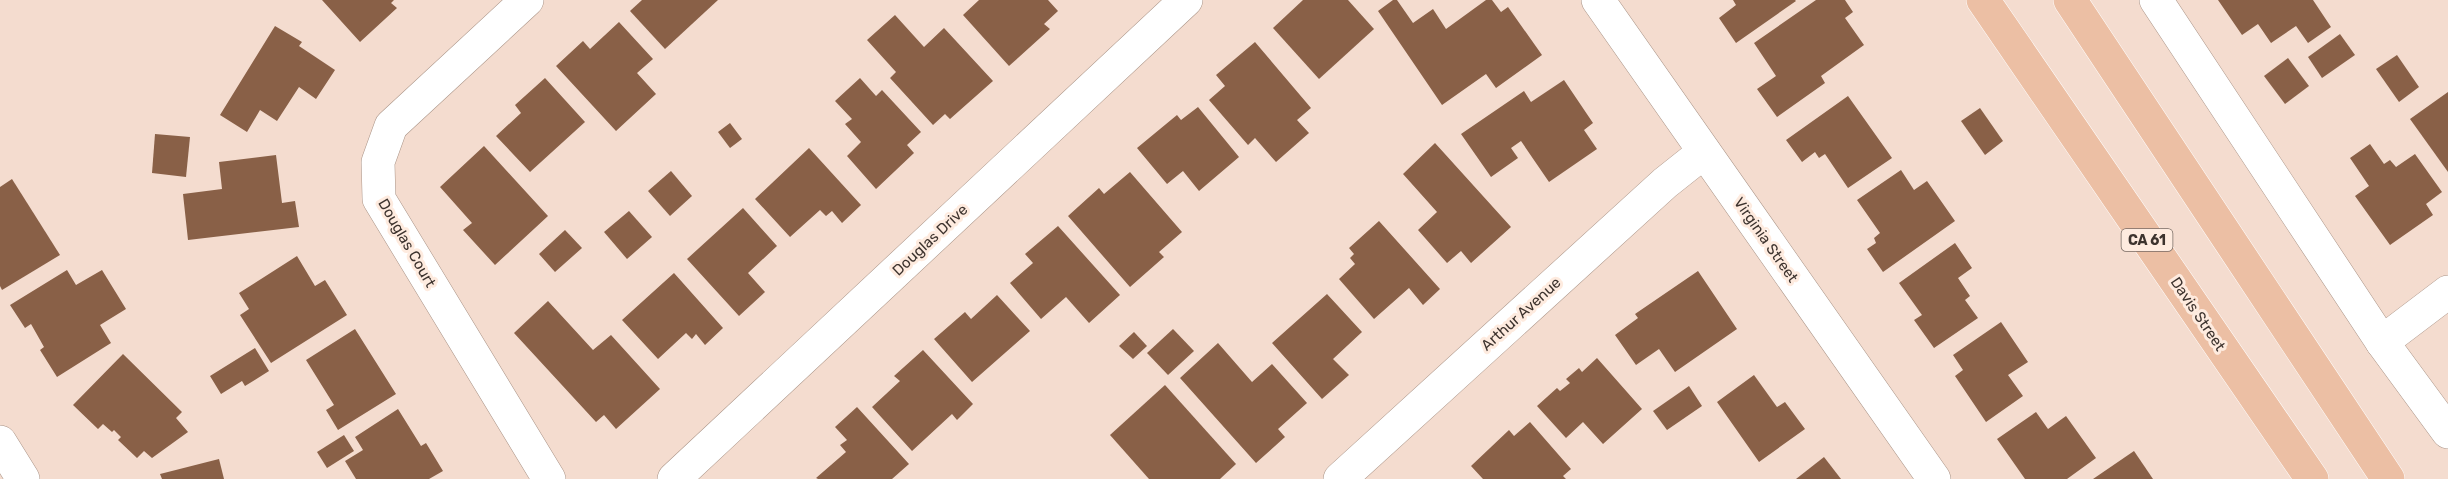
<svg xmlns="http://www.w3.org/2000/svg" width="2448" height="479" viewBox="0 0 2448 479" font-family="Rubik,sans-serif">
	<style>
		.building { fill: #896047 }
		.lines { fill: none; stroke-linecap: round; stroke-linejoin: round }
		.street-casing { stroke: #aa9487; stroke-width: 34 }
		.primary-casing { stroke: #fff; stroke-width: 34 }
		.street { stroke: #fff; stroke-width: 33 }
		.primary { stroke: #ecbfa4; stroke-width: 33 }
		.labels { text-anchor: middle; stroke-width: 6; stroke-linejoin: round; paint-order: stroke }
		.shield { fill: #feebdf; stroke: #776a63; stroke-width: 1.5 }
		.shield-label { font-size: 14px; font-weight: bold; fill: #3d332e }
		.street-label { font-size: 15px; fill: #3d332e; stroke: #feebdf }
	</style>
	<rect width="100%" height="100%" fill="#f4dccf"/>
	<!-- building -->
	<g class="building">
		<path d="M322 0H394L391 3 397 8 360 42Z"/>
		<path d="M642 0H718L665 49 630 11Z"/>
		<path d="M979 0H1048L1058 11 1044 24 1050 29 1009 66 963 15Z"/>
		<path d="M1303 0H1348L1374 29 1319 79 1273 28Z"/>
		<path d="M1393 0H1397L1413 23 1433 9 1446 29 1486 0H1492L1501 12 1508 7 1542 55 1496 88 1486 74 1442 105 1378 11Z"/>
		<path d="M1733 0H1795L1796 1 1736 43 1719 18 1736 5Z"/>
		<path d="M1816 0H1845L1853 12 1845 18 1864 45 1821 76 1825 83 1777 117 1757 89 1776 76 1754 43Z"/>
		<path d="M2218 0H2313L2331 27 2308 43 2296 26 2271 43 2258 24 2242 35Z"/>
		<path d="M895 15 924 47 944 28 993 81 950 119 945 114 933 125 890 78 896 72 867 40Z"/>
		<path d="M619 22 653 59 637 73 656 94 616 131 556 66 583 41 590 49Z"/>
		<path d="M275 26 302 42 299 46 335 70 316 99 299 87 277 121 260 110 247 132 220 115Z"/>
		<path d="M2340 34 2355 55 2322 78 2308 57Z"/>
		<path d="M1255 42 1311 108 1297 120 1309 133 1276 162 1255 138 1248 145 1209 100 1225 86 1216 75Z"/>
		<path d="M2397 55 2419 87 2399 102 2376 69Z"/>
		<path d="M2288 58 2309 86 2285 104 2264 76Z"/>
		<path d="M545 78 585 122 530 172 496 136 521 113 515 105Z"/>
		<path d="M860 78 876 96 882 90 921 132 907 145 914 153 876 189 847 156 861 142 845 124 852 119 835 101Z"/>
		<path d="M1564 80 1593 123 1584 130 1597 149 1549 182 1521 141 1511 148 1518 158 1491 177 1461 134 1524 91 1531 102Z"/>
		<path d="M2448 92V172L2410 119Z"/>
		<path d="M1848 96 1892 158 1848 188 1825 154 1819 158 1815 152 1802 162 1786 140Z"/>
		<path d="M1198 107 1239 157 1199 191 1183 171 1167 184 1137 148 1177 115 1181 120Z"/>
		<path d="M1980 108 2003 141 1985 155 1961 121Z"/>
		<path d="M730 123 742 139 730 148 718 132Z"/>
		<path d="M155 134 190 137 186 177 152 173Z"/>
		<path d="M1435 143 1511 227 1471 263 1461 251 1447 263 1418 230 1437 212 1403 174Z"/>
		<path d="M2370 144 2384 164 2390 160 2396 167 2415 154 2442 192 2426 204 2433 215 2390 245 2355 196 2369 186 2350 158Z"/>
		<path d="M484 146 548 216 495 265 463 230 472 223 440 187Z"/>
		<path d="M809 148 861 205 842 223 832 211 826 216 820 210 790 237 755 199Z"/>
		<path d="M276 155 282 203 295 201 299 227 188 240 183 194 222 189 219 162Z"/>
		<path d="M1901 170 1914 190 1927 181 1955 221 1883 272 1867 249 1876 243 1874 238 1880 233 1857 200Z"/>
		<path d="M671 171 692 196 670 216 648 191Z"/>
		<path d="M1130 172 1182 232 1159 252 1164 257 1130 287 1068 216 1099 188 1104 194Z"/>
		<path d="M12 179 60 255 2 290 0 286V187Z"/>
		<path d="M743 208 777 246 748 273 765 292 739 316 687 259Z"/>
		<path d="M629 211 652 237 627 259 604 232Z"/>
		<path d="M1379 221 1440 289 1423 305 1409 288 1374 319 1339 279 1355 264 1350 258 1354 254 1349 248Z"/>
		<path d="M1058 226 1120 295 1089 323 1066 297 1041 319 1010 283 1033 263 1025 254Z"/>
		<path d="M565 230 582 248 555 272 539 254Z"/>
		<path d="M1955 243 1972 268 1958 278 1970 296 1965 300 1978 318 1934 348 1914 320 1922 315 1899 283Z"/>
		<path d="M297 256 315 286 325 280 347 315 271 363 240 315 249 309 239 293Z"/>
		<path d="M67 270 76 285 102 270 126 309 100 325 111 343 57 377 40 350 44 347 31 324 25 328 10 305Z"/>
		<path d="M1698 271 1737 329 1675 372 1659 349 1636 365 1615 335 1638 318 1635 314Z"/>
		<path d="M674 273 723 328 705 345 696 334 692 339 686 333 658 359 622 320Z"/>
		<path d="M1327 294 1362 332 1333 359 1349 375 1322 399 1272 343Z"/>
		<path d="M997 295 1030 331 972 382 934 339 965 312 971 319Z"/>
		<path d="M548 301 593 350 611 335 660 389 616 429 604 415 596 422 514 333Z"/>
		<path d="M2001 322 2028 362 2008 375 2023 396 1986 422 1955 376 1963 370 1953 355Z"/>
		<path d="M355 329 396 394 338 430 326 410 334 405 306 360Z"/>
		<path d="M1173 329 1194 351 1168 375 1147 353Z"/>
		<path d="M1134 332 1147 346 1133 359 1119 346Z"/>
		<path d="M1218 343 1252 382 1272 364 1307 403 1278 429 1285 437 1256 463 1180 378Z"/>
		<path d="M255 348 269 371 245 386 242 381 221 394 210 376Z"/>
		<path d="M923 350 973 404 957 420 952 414 912 451 872 407 900 381 894 376Z"/>
		<path d="M123 354 182 412 176 418 188 432 152 458 144 451 137 458 118 440 121 437 114 430 112 432 103 424 98 429 73 405Z"/>
		<path d="M1597 358 1642 409 1603 444 1583 422 1566 438 1537 406 1557 388 1560 391 1570 383 1566 379 1579 368 1582 372Z"/>
		<path d="M1754 375 1777 407 1785 402 1805 429 1759 462 1717 402Z"/>
		<path d="M1165 385 1236 464 1220 479H1149L1110 435Z"/>
		<path d="M1689 386 1702 406 1667 430 1653 411Z"/>
		<path d="M857 407 909 464 892 479H818L816 478 846 452 840 445 847 440 835 427Z"/>
		<path d="M398 409 421 446 426 443 443 471 429 479H356L345 461 363 450 355 437Z"/>
		<path d="M2036 412 2048 429 2066 416 2096 458 2067 479H2025L1997 439Z"/>
		<path d="M1530 422 1571 469 1563 476 1566 479H1483L1471 466 1509 430 1514 436Z"/>
		<path d="M344 435 354 451 327 468 317 452Z"/>
		<path d="M2134 451 2153 479H2093Z"/>
		<path d="M1824 457 1841 479H1796Z"/>
		<path d="M219 459 224 479H162L160 474Z"/>
	</g>
	<g class="lines">
		<defs>
			<g id="street">
				<path d="M527 0 391 126 378 162 379 199 549 479"/>
				<path d="M1598 0 1934 479"/>
				<path d="M2156 0 2382 342 2448 432"/>
				<path d="M2382 342 2448 292"/>
				<path d="M0 442 23 479"/>
				<path d="M674 479 1186 0"/>
				<path d="M1340 479 1665 183 1704 152"/>
			</g>
			<g id="primary">
				<path d="M1983 0 2312 479"/>
				<path d="M2070 0 2388 479"/>
			</g>
		</defs>
		<!-- street casing -->
		<use href="#street" class="street-casing"/>
		<!-- primary casing -->
		<use href="#primary" class="primary-casing"/>
		<!-- street -->
		<use href="#street" class="street"/>
		<!-- primary -->
		<use href="#primary" class="primary"/>
	</g>
	<g class="labels">
		<!-- shield labels -->
		<rect class="shield" x="2121.5" y="229" width="51" height="22" rx="4.5"/>
		<g class="shield-label">
			<text x="2147" y="245">CA 61</text>
		</g>
		<!-- street labels -->
		<g class="street-label">
			<text transform="translate(930 240) rotate(-43)" y="5">Douglas Drive</text>
			<text transform="translate(1766 240) rotate(55)" y="5">Virginia Street</text>
			<text transform="translate(407 243) rotate(60)" y="5">Douglas Court</text>
			<text transform="translate(1521 314) rotate(-42)" y="5">Arthur Avenue</text>
			<text transform="translate(2198 314) rotate(56)" y="5">Davis Street</text>
		</g>
	</g>
</svg>
